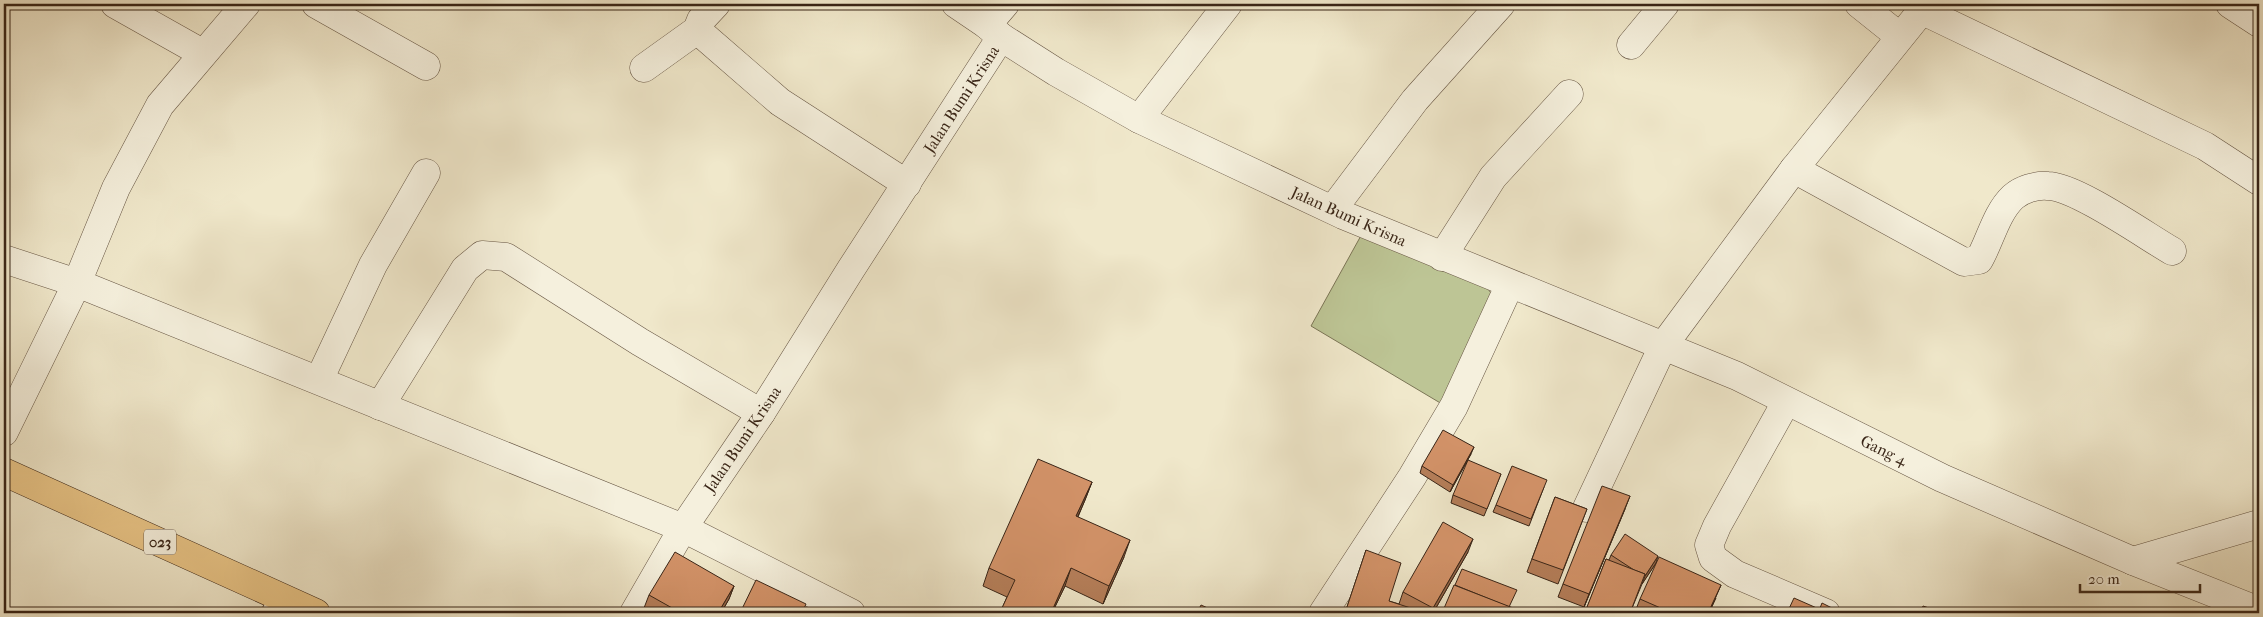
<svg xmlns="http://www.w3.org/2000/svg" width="2263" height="617" viewBox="0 0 2263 617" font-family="'IM FELL French Canon',serif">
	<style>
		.green { fill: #bdc595; stroke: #7b7556 }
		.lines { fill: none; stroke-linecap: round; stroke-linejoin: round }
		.lane-casing { stroke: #675644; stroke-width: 21 }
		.street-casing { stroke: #675644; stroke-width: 29 }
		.primary-casing { stroke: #392517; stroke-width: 29 }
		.lane { stroke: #f5f0dd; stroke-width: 19 }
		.street { stroke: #f5f0dd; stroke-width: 28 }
		.primary { stroke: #e8c486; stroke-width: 28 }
		.wall { fill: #b57e59; stroke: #392517 }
		.shaded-wall { fill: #936649; stroke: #392517 }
		.building { fill: #d29268; stroke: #392517 }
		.labels { text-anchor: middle; stroke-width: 4; stroke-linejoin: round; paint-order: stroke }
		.shield { fill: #f5f0dd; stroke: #716252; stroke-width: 1 }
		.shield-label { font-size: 15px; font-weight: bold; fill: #392517 }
		.street-label { font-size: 16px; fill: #392517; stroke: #f5f0dd }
	</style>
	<rect width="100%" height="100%" fill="#f0e8cb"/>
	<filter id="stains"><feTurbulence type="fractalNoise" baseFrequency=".004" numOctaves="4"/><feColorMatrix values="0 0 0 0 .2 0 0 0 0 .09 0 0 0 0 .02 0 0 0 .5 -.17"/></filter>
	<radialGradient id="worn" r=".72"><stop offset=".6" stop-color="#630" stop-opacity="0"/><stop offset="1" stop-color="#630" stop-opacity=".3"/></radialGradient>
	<!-- green -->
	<path class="green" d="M1363 232 1488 289 1493 296 1442 404 1311 326Z"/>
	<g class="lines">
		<defs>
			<path id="lane" d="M271 613 280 596"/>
			<g id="street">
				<path d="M115 4 202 53"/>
				<path d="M316 4 426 66"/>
				<path d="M956 4 987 25 1001 37"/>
				<path d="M1859 4 1899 36"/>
				<path d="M2230 4 2259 23"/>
				<path d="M1921 10 2205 146 2259 181"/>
				<path d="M987 25 1005 4"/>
				<path d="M697 30 780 102 907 184"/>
				<path d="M1631 45 1665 4"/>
				<path d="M644 68 697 30 701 20 716 4"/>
				<path d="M1139 119 1228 4"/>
				<path d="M1794 169 1964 262 1979 260C1990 241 1996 213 2013 197 2022 189 2036 185 2048 186 2075 186 2146 236 2172 251"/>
				<path d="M1333 209 1415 100 1501 4"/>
				<path d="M1442 257 1493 177 1569 94"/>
				<path d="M4 259 77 283 683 528 851 613"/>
				<path d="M319 380 373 265 426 173"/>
				<path d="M1786 402 1717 526 1709 545 1713 558 1735 574 1826 613"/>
				<path d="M380 406 465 269 482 255 506 257 640 342 761 413"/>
				<path d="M4 432 77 283 116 188 160 105 246 4"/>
				<path d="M1587 508 1663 346 1794 169 1927 4"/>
				<path d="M2133 561 2259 524"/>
				<path d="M634 613 683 528 761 413 851 269 1001 37 1056 72 1139 119 1343 215 1737 376 1942 478 2133 561 2259 611"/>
				<path d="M1323 613 1412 477 1454 406 1510 284"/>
			</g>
			<path id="primary" d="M4 472 316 613"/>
		</defs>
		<!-- lane casing -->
		<use href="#lane" class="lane-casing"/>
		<!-- street casing -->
		<use href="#street" class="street-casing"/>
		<!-- primary casing -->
		<use href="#primary" class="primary-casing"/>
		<!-- lane -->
		<use href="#lane" class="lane"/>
		<!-- street -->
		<use href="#street" class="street"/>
		<!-- primary -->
		<use href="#primary" class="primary"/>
	</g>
	<!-- wall -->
	<g class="wall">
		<path d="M1471 454 1450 492 1420 473 1422 466Z"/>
		<path d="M1501 474 1484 516 1451 503 1453 495Z"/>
		<path d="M1092 482 1085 500 1078 517 1124 557 1103 604 1065 586 1052 613H1000L1007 597 983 586 989 568Z"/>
		<path d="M1544 487 1529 526 1493 512 1496 505Z"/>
		<path d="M1555 497 1587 509 1558 584 1527 572Z"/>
		<path d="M1625 509 1584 607 1558 597 1563 584Z"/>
		<path d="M1366 550 1389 601 1399 604 1403 592 1468 552 1433 613H1345Z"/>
		<path d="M1611 555 1656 563 1642 584 1630 613H1585L1606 559 1609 560Z"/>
		<path d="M734 586 729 599 721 613H653L644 608 649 595Z"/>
		<path d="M1716 598 1709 613H1638L1635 612 1640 599Z"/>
	</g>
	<!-- shaded-wall -->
	<g class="shaded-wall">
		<path d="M1474 447 1471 454 1450 492 1453 485Z"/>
		<path d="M1092 482 1085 500 1070 534 1076 516Z"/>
		<path d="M1630 496 1625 509 1584 607 1589 594Z"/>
		<path d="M1473 539 1468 552 1433 613H1431L1433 608Z"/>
		<path d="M1130 540 1124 557 1103 604 1109 586Z"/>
		<path d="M1658 556 1656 563 1642 584 1645 576Z"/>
		<path d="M1071 568 1065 586 1052 613H1051Z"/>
		<path d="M1721 585 1709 613H1708Z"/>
		<path d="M734 586 729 599 721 613H718Z"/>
	</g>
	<!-- building -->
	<g class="building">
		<path d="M1443 430 1474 447 1453 485 1422 466Z"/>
		<path d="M1038 459 1092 482 1076 516 1130 540 1109 586 1071 568 1051 613H1013L1002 608 1015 580 989 568Z"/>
		<path d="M1468 460 1501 474 1487 509 1453 495Z"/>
		<path d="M1512 466 1547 480 1531 519 1496 505Z"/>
		<path d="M1602 486 1630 496 1589 594 1563 584Z"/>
		<path d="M1555 497 1587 509 1563 570 1532 559Z"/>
		<path d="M1443 522 1473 539 1433 608 1403 592Z"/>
		<path d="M1625 534 1658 556 1645 576V574L1634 570 1611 555Z"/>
		<path d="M1366 550 1401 563 1389 601 1426 613H1345Z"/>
		<path d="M675 552 734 586 718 613H681L649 595Z"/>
		<path d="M1659 557 1721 585 1708 613H1672L1640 599Z"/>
		<path d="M1606 559 1645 574 1630 613H1588L1585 612Z"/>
		<path d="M1462 569 1517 590 1509 607 1455 585Z"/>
		<path d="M756 580 806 604 802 613H740Z"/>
		<path d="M1454 585 1526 613H1442Z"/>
		<path d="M1794 598 1819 609 1818 613H1787Z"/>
		<path d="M1822 603 1842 613H1818Z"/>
		<path d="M1201 605 1219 613H1197Z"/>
		<path d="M1923 606 1944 613H1920Z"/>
		<path d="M812 610 819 613H811Z"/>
	</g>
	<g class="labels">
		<!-- shield labels -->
		<rect class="shield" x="144" y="529.5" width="32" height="25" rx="4"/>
		<g class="shield-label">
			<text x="160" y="547">023</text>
		</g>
		<!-- street labels -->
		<g class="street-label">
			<text transform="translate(961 99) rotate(-57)" y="6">Jalan Bumi Krisna</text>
			<text transform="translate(1349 216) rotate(24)" y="6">Jalan Bumi Krisna</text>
			<text transform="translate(742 439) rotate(-56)" y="6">Jalan Bumi Krisna</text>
			<text transform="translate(1884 450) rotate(26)" y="6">Gang 4</text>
		</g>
	</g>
	<!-- margin -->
	<rect width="2263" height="617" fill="none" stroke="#f0e8cb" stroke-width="20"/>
	<rect x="5" y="5" width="2253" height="607" fill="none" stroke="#392517" stroke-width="2.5"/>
	<rect x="10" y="10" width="2243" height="597" fill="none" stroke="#392517"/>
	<!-- scale -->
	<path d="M2080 584v8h120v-8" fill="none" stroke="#392517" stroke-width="2.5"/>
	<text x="2088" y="584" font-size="15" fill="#392517" stroke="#f5f0dd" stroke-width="4" paint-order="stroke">20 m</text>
	<rect width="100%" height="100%" filter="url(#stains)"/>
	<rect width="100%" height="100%" fill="url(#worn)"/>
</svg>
